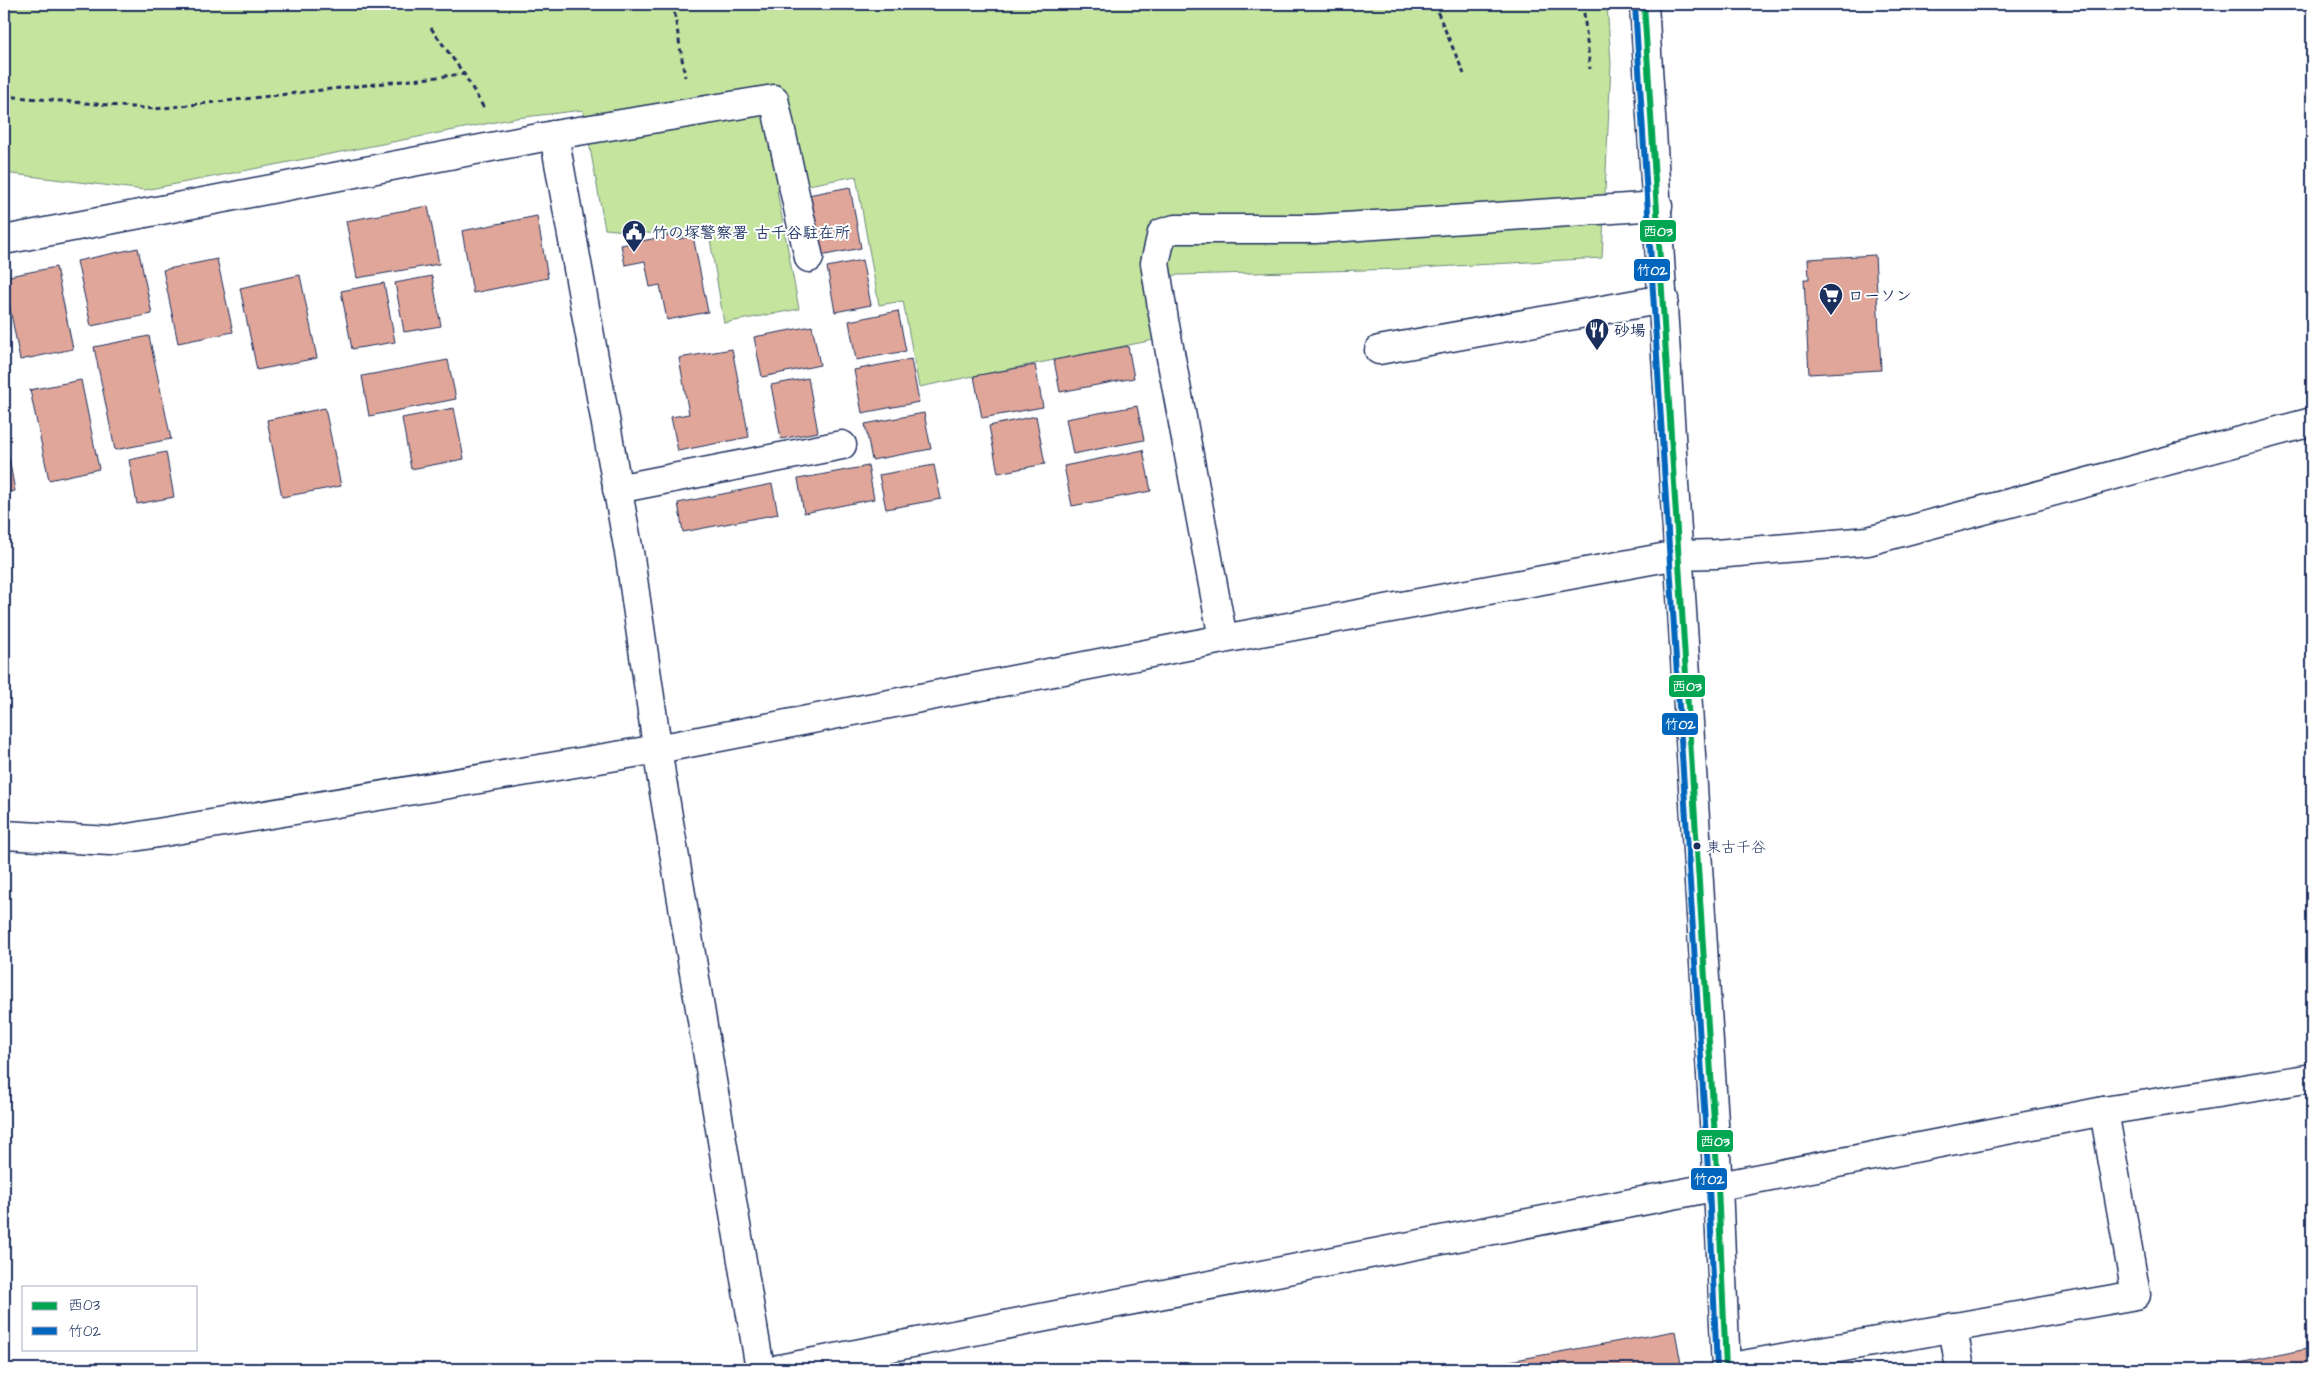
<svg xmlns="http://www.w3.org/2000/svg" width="2316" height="1373" viewBox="0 0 2316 1373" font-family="'Architects Daughter','Klee One',sans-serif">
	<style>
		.green { fill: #c5e59e; stroke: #708a7e }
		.building { fill: #dfa699; stroke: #1b2f5e }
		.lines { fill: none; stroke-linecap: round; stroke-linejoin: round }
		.minor-casing { stroke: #1b2f5e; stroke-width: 31 }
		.path { stroke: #1b2f5e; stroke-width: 3; stroke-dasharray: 5 4; stroke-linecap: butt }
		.minor { stroke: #fff; stroke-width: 28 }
		.bus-1-casing { stroke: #fff; stroke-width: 10 }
		.bus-2-casing { stroke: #fff; stroke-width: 10 }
		.bus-1 { stroke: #00a651; stroke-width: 6 }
		.bus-2 { stroke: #0065bd; stroke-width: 6 }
		.bus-dot { fill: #1b2f5e; stroke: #fff; stroke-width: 2 }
		.labels { text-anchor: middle; stroke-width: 4; stroke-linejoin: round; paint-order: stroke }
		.bus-label { font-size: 15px; fill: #1b2f5e; stroke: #fff; text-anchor: start }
		.poi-label { font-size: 16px; font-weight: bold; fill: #1b2f5e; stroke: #fff; text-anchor: start }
		.line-badge { stroke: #fff; stroke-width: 2 }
		.badge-label { font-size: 14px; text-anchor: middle; font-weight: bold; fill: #fff }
	</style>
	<rect width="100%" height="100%" fill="#fff"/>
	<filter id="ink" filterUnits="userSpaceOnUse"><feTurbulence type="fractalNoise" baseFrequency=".02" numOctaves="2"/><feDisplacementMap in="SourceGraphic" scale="10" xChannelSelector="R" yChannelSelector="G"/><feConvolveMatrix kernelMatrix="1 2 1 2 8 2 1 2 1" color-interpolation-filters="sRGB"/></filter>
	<g filter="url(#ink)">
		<!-- green -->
		<path class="green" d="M4 4H1607L1611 63 1602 258 1400 269 1144 276 1154 340 919 387 903 301 879 305 856 176 777 191 799 309 724 323 710 239 605 229 583 110 516 118 145 190 4 173Z"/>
		<!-- building -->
		<g class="building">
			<path d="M850 187 861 248 820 256 808 195Z"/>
			<path d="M428 206 439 264 357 278 346 221Z"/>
			<path d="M537 216 548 278 473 293 462 231Z"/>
			<path d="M678 234 679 239 693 236 708 312 667 320 660 285 650 287 645 261 625 265 621 245Z"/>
			<path d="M138 248 152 314 91 326 77 261Z"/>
			<path d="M1875 255 1881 370 1809 374 1804 279H1809L1808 259Z"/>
			<path d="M217 259 233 332 178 343 163 270Z"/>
			<path d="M862 260 871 305 835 312 827 267Z"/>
			<path d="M56 267 73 349 20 360 4 277Z"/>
			<path d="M300 275 317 358 257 370 240 288Z"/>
			<path d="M432 276 441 326 404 332 395 283Z"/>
			<path d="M384 283 395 342 352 349 341 291Z"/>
			<path d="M898 311 906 351 856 360 849 321Z"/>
			<path d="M812 326 820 365 762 377 754 337Z"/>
			<path d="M149 336 171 439 115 450 94 347Z"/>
			<path d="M1128 346 1134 378 1060 392 1054 360Z"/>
			<path d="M732 349 749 437 678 451 671 417 689 414 679 358Z"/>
			<path d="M911 359 919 402 862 413 854 370Z"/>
			<path d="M448 360 456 399 369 416 362 376Z"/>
			<path d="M1035 365 1043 407 982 418 974 376Z"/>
			<path d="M808 378 818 432 781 439 771 385Z"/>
			<path d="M81 380 99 469 49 480 30 390Z"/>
			<path d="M1137 406 1144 440 1073 454 1066 419Z"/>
			<path d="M325 408 341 486 282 497 267 420Z"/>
			<path d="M454 408 464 459 411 469 402 418Z"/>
			<path d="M924 413 931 449 872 460 865 424Z"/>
			<path d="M1036 416 1045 464 998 473 989 426Z"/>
			<path d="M4 427 8 448H4Z"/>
			<path d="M1143 450 1151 491 1072 506 1064 466Z"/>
			<path d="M166 452 174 497 137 504 129 460Z"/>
			<path d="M9 458 15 491 4 493V459Z"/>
			<path d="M934 465 941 499 886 509 879 475Z"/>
			<path d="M868 466 874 499 804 513 798 479Z"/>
			<path d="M772 484 778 514 683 532 678 503Z"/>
			<path d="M1675 1331 1682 1369H1466Z"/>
			<path d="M2312 1348V1369H2241L2239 1363Z"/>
		</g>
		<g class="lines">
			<defs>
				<g id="minor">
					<path d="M1644 4 1718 1186 1726 1369"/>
					<path d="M554 135 630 558 661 774 760 1369"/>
					<path d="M4 240 554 135 774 99 809 258"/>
					<path d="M1379 350 1664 299"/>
					<path d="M617 489 842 445"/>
					<path d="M1223 639 1164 320 1155 263 1162 233 1175 229H1315L1658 206"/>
					<path d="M4 835 110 841 658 749 1223 639 1678 555 1716 554 1868 541 2312 422"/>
					<path d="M1953 1327 1960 1369"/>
					<path d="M1726 1368 2136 1295 2104 1111"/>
					<path d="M779 1369 2104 1111 2312 1078"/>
				</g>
			</defs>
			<!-- minor casing -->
			<use href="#minor" class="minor-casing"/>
			<!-- path -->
			<g class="path">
				<path d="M673 4 685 77"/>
				<path d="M1434 4 1464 74"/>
				<path d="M1583 4 1590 69"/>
				<path d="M431 28 464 74 485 110"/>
				<path d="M4 96 155 109 464 74"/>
			</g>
			<!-- minor -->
			<use href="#minor" class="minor"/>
			<defs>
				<path id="bus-1" d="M1644 4 1718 1186 1726 1369"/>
				<path id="bus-2" d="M1635 5 1709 1186 1717 1369"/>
			</defs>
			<!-- bus-1 casing -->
			<use href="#bus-1" class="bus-1-casing"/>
			<!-- bus-2 casing -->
			<use href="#bus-2" class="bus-2-casing"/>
			<!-- bus-1 -->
			<use href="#bus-1" class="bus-1"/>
			<!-- bus-2 -->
			<use href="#bus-2" class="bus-2"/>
		</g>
	</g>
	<!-- icons -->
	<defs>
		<symbol id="civic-pin" viewBox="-11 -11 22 30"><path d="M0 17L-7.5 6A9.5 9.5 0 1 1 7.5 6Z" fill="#1b2f5e" stroke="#fff"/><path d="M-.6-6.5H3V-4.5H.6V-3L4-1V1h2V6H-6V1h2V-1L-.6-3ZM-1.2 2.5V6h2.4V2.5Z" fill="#fff"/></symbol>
		<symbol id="supermarket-pin" viewBox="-11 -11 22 30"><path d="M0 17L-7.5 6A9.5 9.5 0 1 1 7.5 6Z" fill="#1b2f5e" stroke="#fff"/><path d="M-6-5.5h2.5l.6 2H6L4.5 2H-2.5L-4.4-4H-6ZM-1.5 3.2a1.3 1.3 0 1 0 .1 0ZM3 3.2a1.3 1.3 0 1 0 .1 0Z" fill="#fff"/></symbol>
		<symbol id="restaurant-pin" viewBox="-11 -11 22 30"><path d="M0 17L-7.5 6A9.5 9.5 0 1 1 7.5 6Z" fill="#1b2f5e" stroke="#fff"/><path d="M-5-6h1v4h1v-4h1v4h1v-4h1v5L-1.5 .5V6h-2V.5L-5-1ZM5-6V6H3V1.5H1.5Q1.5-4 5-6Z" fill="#fff"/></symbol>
	</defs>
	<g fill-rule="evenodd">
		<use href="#civic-pin" x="620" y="218" width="28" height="38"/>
		<use href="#supermarket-pin" x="1817" y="281" width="28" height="38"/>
		<use href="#restaurant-pin" x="1583" y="316" width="28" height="38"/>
	</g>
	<!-- markers -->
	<circle class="bus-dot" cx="1697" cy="846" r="4.5"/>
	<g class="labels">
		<!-- bus labels -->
		<g class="bus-label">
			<text x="1706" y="852">東古千谷</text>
		</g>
		<!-- poi labels -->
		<g class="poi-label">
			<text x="652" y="238">竹の塚警察署 古千谷駐在所</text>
			<text x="1848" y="301">ローソン</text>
			<text x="1614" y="336">砂場</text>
		</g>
	</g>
	<g class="line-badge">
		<rect x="1639" y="219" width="38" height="24" rx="5" fill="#00a651"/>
		<rect x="1633" y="258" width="38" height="24" rx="5" fill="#0065bd"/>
		<rect x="1668" y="674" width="38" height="24" rx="5" fill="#00a651"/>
		<rect x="1661" y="712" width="38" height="24" rx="5" fill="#0065bd"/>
		<rect x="1696" y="1129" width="38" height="24" rx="5" fill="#00a651"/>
		<rect x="1690" y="1167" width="38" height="24" rx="5" fill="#0065bd"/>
	</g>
	<g class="badge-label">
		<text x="1658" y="236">西03</text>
		<text x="1652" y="275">竹02</text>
		<text x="1687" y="691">西03</text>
		<text x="1680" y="729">竹02</text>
		<text x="1715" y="1146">西03</text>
		<text x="1709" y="1184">竹02</text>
	</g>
	<!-- margin -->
	<rect width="2316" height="1373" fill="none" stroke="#fff" stroke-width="20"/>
	<rect x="10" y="10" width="2296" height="1353" fill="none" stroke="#1b2f5e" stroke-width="2" filter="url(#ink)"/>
	<!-- legend -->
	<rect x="22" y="1286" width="175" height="65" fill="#ffffff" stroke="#a4acbf"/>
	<rect x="32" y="1302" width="25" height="8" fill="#00a651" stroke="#a4acbf"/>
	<text x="68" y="1310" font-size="15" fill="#1b2f5e">西03</text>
	<rect x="32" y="1327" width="25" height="8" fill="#0065bd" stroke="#a4acbf"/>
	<text x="68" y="1336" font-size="15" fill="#1b2f5e">竹02</text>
</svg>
